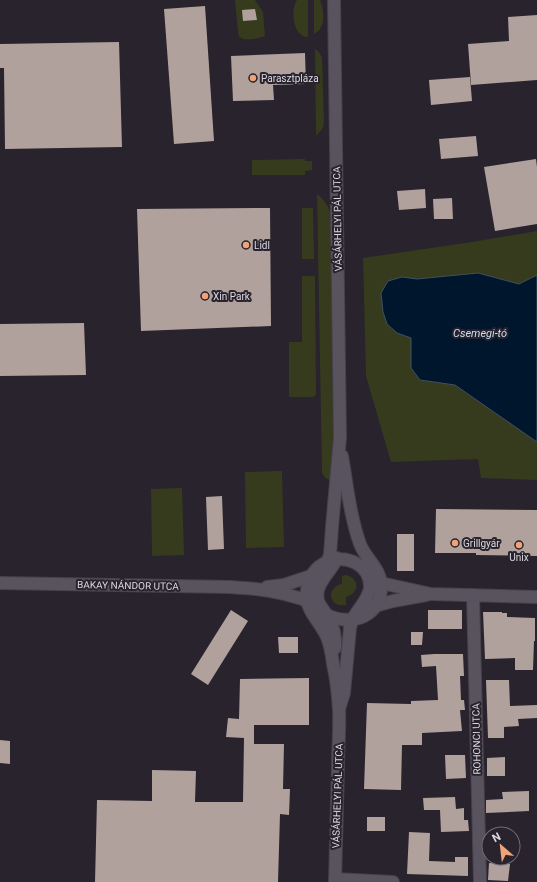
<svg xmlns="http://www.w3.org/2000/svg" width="537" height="882" viewBox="0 0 537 882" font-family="Roboto,sans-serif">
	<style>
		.green { fill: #363b1d }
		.water { fill: #00162c; stroke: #425062 }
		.building { fill: #b0a19c }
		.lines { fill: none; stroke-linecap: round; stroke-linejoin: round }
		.street-casing { stroke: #46414a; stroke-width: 14 }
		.secondary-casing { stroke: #46414a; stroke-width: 14 }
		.street { stroke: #58535e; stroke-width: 12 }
		.secondary { stroke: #58535e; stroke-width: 12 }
		.poi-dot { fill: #f0a378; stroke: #28232d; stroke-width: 1.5 }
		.labels { text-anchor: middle; stroke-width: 4; stroke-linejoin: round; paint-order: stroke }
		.poi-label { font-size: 10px; fill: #dcd9e0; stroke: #28232d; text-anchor: start }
		.street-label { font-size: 10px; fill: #dcd9e0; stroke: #28232d }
		.water-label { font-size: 11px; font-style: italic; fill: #c8def4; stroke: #28232d }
	</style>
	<rect width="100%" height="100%" fill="#28232d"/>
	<!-- green -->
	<g class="green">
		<path d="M235 0H255L263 12 265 36C260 38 246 41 241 38 238 36 239 35 238 32Z"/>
		<path d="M297 0H308V37C293 38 290 9 297 0Z"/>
		<path d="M314 0H320C323 6 325 21 321 27 320 30 317 32 314 34Z"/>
		<path d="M315 49 318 51 322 57 324 123 323 128 316 136Z"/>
		<path d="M305 159V161H312V170L305 171V175H252V160Z"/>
		<path d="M317 194C326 202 329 206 331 218L334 443 331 480C325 479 324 477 322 472Z"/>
		<path d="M302 208H313L314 259H302Z"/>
		<path d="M537 231V275L519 284 478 273 417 279 402 277 397 333 411 338V367L420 380 455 385 537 442V480L481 478 478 459 391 462 366 376 363 258 472 242Z"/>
		<path d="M302 276H315L316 395 313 397H289V342H302Z"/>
		<path d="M282 471 284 547 246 548 245 472Z"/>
		<path d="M182 488 184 555 152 556 151 489Z"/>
		<path d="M345 575C360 577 360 594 346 597V605C329 608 325 588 342 584V576Z"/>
	</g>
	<!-- water -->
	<path class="water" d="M478 273 519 284 537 275V442L455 385 420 380 411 368V338L397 333 387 324 383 312 381 293 388 281 402 277 417 279Z"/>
	<!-- building -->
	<g class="building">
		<path d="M205 6 214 141 174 144 164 9Z"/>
		<path d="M255 9 257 20 243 21 242 10Z"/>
		<path d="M537 15V80L471 85 468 44 509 41 508 17Z"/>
		<path d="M119 42 122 147 5 149 4 68H0V44Z"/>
		<path d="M305 53 306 84 273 85 274 100 233 101 231 56Z"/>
		<path d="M470 77 472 101 431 105 429 80Z"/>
		<path d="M476 136 478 156 441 159 439 139Z"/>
		<path d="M536 159 537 167V224L495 231 484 167Z"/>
		<path d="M425 189 426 208 399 210 397 191Z"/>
		<path d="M452 198 453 219H434L433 199Z"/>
		<path d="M270 208 271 326 141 331 137 209Z"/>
		<path d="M84 323 86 375 0 376V324Z"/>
		<path d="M222 496 224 549 208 550 206 497Z"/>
		<path d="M436 509 537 510V556L476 555V553H435Z"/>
		<rect x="397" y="534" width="17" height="37"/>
		<path d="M231 610 248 621 208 685 191 674Z"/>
		<rect x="428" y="610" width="34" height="19"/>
		<path d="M483 612H502V613H507V617L535 618V641H534L533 670H515V658L485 659Z"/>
		<path d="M411 632H423L422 645H411Z"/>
		<path d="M278 637H298V653H279Z"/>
		<path d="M434 654H463L464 676H460L461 700H464L465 710H460L462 731 422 733V745H402L401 790 364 789 367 703 411 704V701L438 700 436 666 422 667 421 655Z"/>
		<path d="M309 678V725H254V744H284L283 789H290L289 815 280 814 278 882H95L97 800 152 801V770L196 771 195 802H243L244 738 226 737 228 718 239 719 240 679Z"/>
		<path d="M486 680H509L510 706 537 705V718L518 719 519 726 504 727V738H488Z"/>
		<path d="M0 740 10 741V764L0 763Z"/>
		<path d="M445 755H465L466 778 446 779Z"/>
		<path d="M505 757V776H487V758Z"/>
		<path d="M529 791V811L486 813V800L503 799 502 792Z"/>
		<path d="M455 797 456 809 464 808V820H468L469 831 441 832 440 810H424L423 798Z"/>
		<rect x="367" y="817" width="18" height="14"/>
		<path d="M409 832 430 833 429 861 455 862V857H468V876L407 874Z"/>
		<path d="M489 863 510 864 508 881 488 880Z"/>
	</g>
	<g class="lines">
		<defs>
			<g id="street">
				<path d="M0 583 231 587C239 588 247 588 256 589 276 591 298 597 317 604"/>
				<path d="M267 587 284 585 311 576"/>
				<path d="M473 595 480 882"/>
				<path d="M335 879 393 882"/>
			</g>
			<g id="secondary">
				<path d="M327 562 330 555 332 527 340 438 334 0"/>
				<path d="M375 579 381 583 431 594 537 597"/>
				<path d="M375 606 393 601 426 595"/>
				<path d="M327 615C352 627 383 616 381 584 380 568 365 558 360 544 350 516 347 485 342 456"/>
				<path d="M335 648C336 637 333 625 327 616 322 606 315 603 318 590 321 578 332 570 337 558"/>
				<path d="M335 882C336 844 337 805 338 767 338 748 340 728 339 709 338 695 336 677 333 664 332 655 330 645 327 637 323 628 316 620 311 611 301 593 309 568 330 561 349 555 371 566 370 588 368 601 358 608 353 619 351 622 351 625 350 628L344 693 339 709"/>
			</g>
		</defs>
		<!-- street casing -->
		<use href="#street" class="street-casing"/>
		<!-- secondary casing -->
		<use href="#secondary" class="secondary-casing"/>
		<!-- street -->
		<use href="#street" class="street"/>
		<!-- secondary -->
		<use href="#secondary" class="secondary"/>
	</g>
	<!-- markers -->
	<g class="poi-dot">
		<circle cx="253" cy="78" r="4"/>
		<circle cx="246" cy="245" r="4"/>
		<circle cx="205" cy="296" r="4"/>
		<circle cx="455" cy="543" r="4"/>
		<circle cx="519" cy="545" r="4"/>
	</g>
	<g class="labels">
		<!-- poi labels -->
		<g class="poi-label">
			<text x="261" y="82">Parasztpláza</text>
			<text x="254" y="249">Lidl</text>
			<text x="213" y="300">Xin Park</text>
			<text x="463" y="547">Grillgyár</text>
			<text x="519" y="561" text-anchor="middle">Unix</text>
		</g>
		<!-- street labels -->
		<g class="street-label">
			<text transform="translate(337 219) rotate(-91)" y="4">VÁSÁRHELYI PÁL UTCA</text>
			<text transform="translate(128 585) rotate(1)" y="4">BAKAY NÁNDOR UTCA</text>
			<text transform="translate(476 739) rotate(-91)" y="4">ROHONCI UTCA</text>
			<text transform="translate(337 796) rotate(-88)" y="4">VÁSÁRHELYI PÁL UTCA</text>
		</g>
		<!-- water labels -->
		<g class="water-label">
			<text x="480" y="337">Csemegi-tó</text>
		</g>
	</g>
	<!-- north arrow -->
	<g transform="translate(501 846) rotate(332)"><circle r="19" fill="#28232d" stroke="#706c75"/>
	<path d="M0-3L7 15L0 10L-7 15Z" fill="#f0a378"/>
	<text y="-6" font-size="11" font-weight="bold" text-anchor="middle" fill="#dcd9e0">N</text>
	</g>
</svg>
